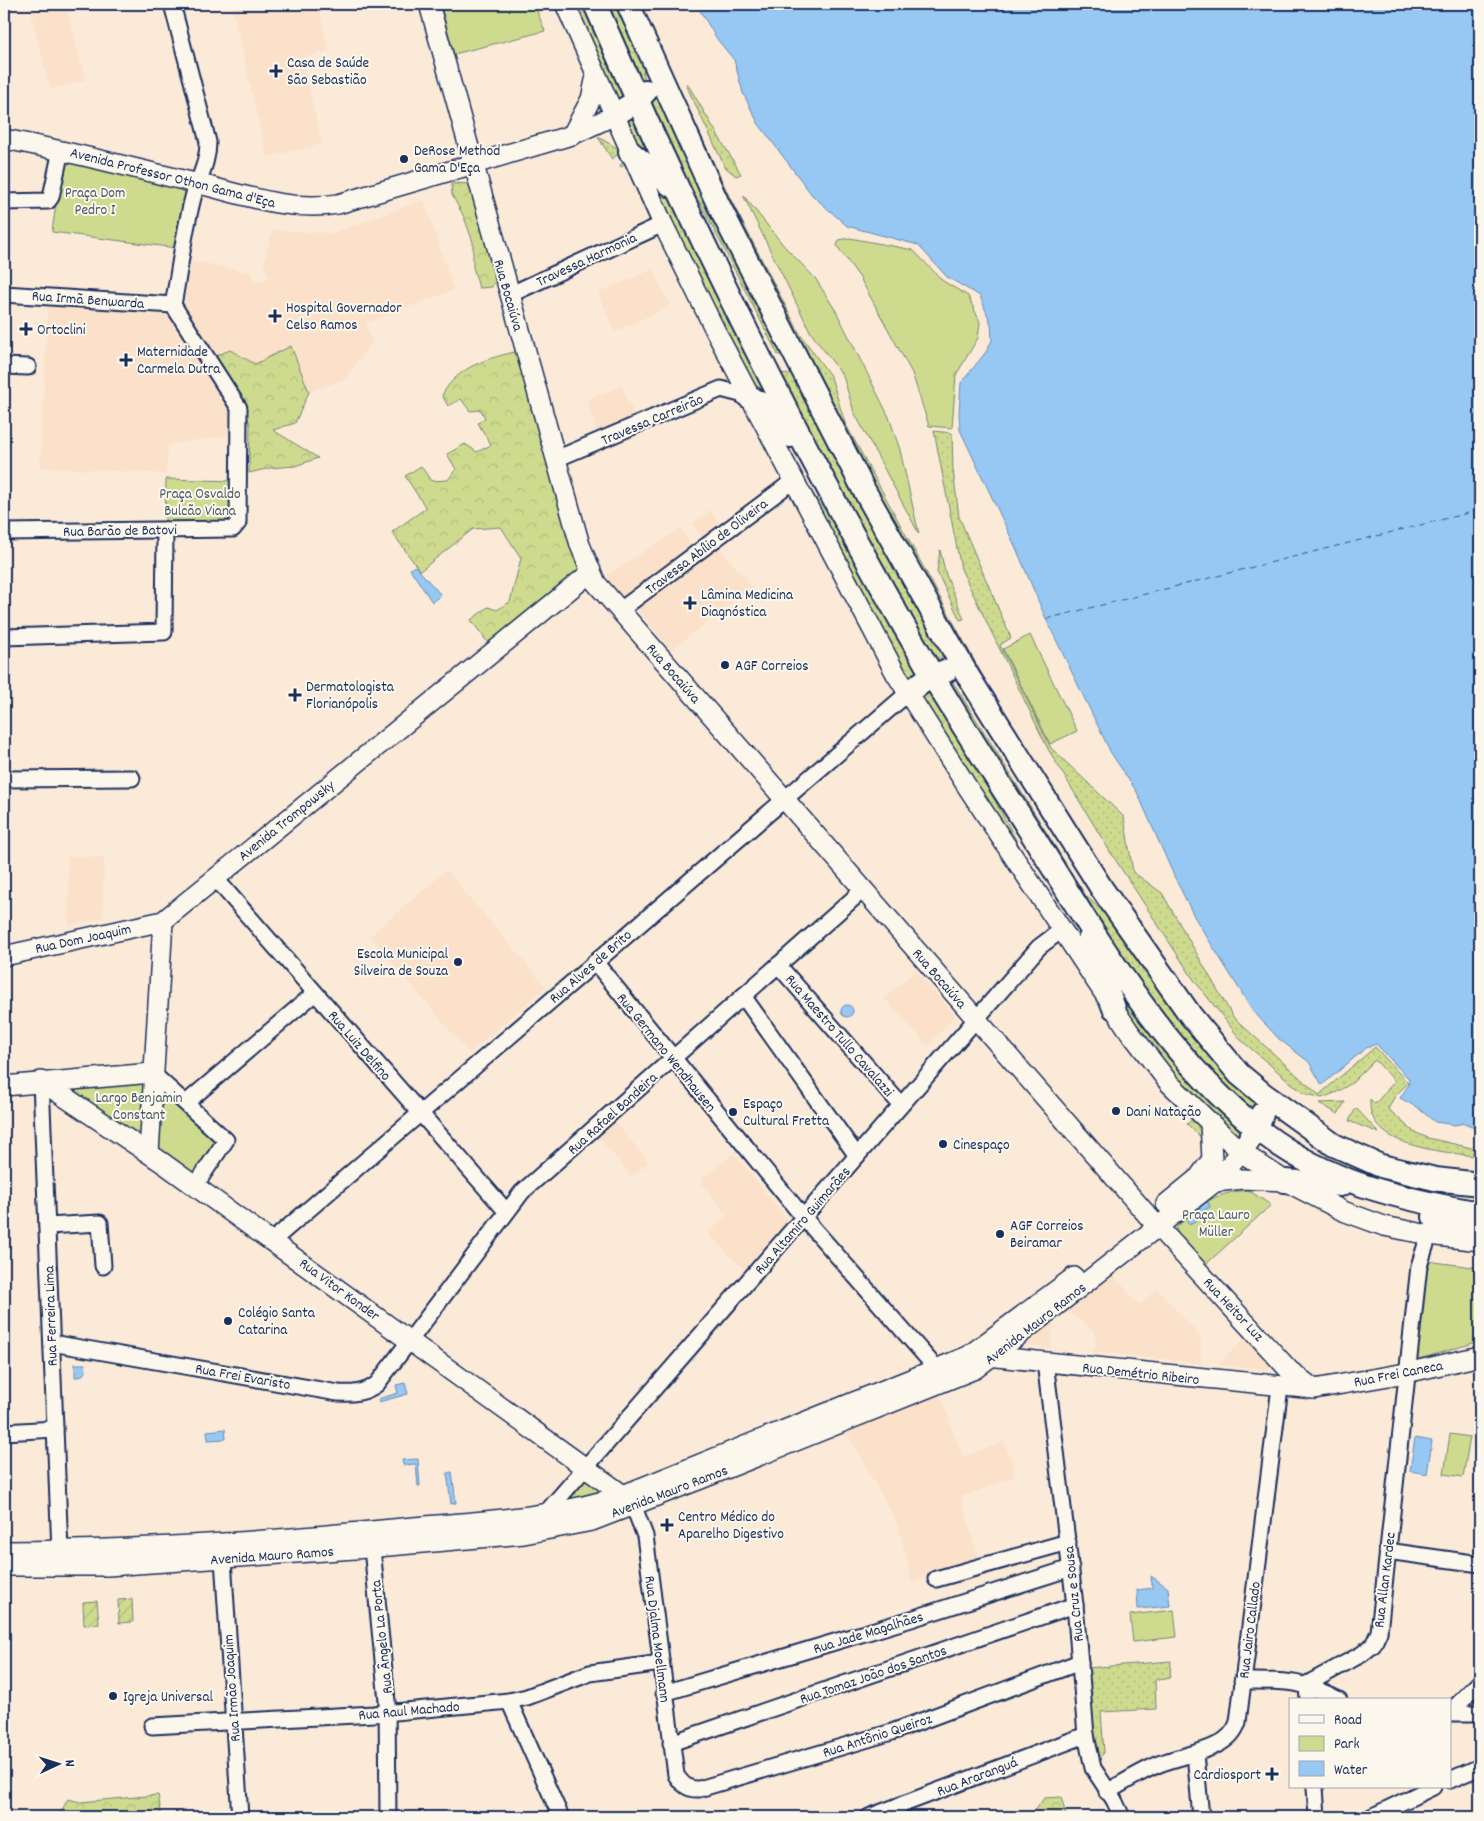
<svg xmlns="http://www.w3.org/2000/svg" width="1484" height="1821" viewBox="0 0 1484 1821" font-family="Dekko,sans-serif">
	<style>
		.built { fill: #fbe1ca }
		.grass { fill: url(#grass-dots); stroke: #748576 }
		.forest { fill: url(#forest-crowns); stroke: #748576 }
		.park { fill: #cedb8e; stroke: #748576 }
		.garden { fill: url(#garden-furrows); stroke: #748576 }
		.water { fill: #96c8f3; stroke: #658bb7 }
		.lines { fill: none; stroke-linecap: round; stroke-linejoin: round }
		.ferry { stroke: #3a5583; stroke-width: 1; stroke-dasharray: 6 5; stroke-linecap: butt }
		.minor-casing { stroke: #1b2f5e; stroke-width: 19 }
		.major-casing { stroke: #1b2f5e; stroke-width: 22 }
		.highway-casing { stroke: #1b2f5e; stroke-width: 26 }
		.minor { stroke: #fbf7ec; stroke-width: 15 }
		.major { stroke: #fbf7ec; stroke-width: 19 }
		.highway { stroke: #fbf7ec; stroke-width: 22 }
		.poi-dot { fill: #1b2f5e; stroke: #fbf7ec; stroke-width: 2 }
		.labels { text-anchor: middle; stroke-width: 4; stroke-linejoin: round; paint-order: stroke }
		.poi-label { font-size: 15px; fill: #1b2f5e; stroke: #fbf7ec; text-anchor: start }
		.street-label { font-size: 15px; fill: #1b2f5e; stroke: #fbf7ec }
		.park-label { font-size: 15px; fill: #485a6a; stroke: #fbf7ec }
	</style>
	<defs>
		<pattern id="grass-dots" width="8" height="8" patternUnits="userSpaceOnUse" patternTransform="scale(1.25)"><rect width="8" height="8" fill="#cedb8e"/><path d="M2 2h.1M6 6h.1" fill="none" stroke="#b0bc7d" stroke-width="1.8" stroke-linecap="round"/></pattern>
		<pattern id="forest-crowns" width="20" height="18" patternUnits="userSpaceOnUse" patternTransform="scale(1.25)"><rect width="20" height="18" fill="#cedb8e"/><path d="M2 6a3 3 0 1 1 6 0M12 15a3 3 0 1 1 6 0" fill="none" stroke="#b0bc7d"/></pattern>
		<pattern id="garden-furrows" width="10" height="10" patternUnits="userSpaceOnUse" patternTransform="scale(1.25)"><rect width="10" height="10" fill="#cedb8e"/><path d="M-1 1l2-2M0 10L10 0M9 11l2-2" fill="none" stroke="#b0bc7d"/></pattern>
	</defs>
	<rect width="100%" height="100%" fill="#fbead8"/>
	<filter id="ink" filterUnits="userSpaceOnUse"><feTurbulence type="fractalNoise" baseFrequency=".02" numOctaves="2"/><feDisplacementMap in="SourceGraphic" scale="10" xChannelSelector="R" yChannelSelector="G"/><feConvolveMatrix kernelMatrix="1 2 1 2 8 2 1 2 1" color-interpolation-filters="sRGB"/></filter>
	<g filter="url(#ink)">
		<!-- built -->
		<g class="built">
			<path d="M29 4H66L85 80 50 89Z"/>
			<path d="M231 4H318L329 51 302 58 322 144 267 157Z"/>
			<path d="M424 200 454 290 366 323 372 341 345 379 309 392 291 347 255 364 230 350 213 356 183 309 191 261 250 272 256 283 269 277 264 264 272 230 333 233Z"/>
			<path d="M653 269 670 306 615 332 598 293Z"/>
			<path d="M48 301 176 312 236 408 237 434 168 445 166 474 40 467Z"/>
			<path d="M622 386 636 418 597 434 587 400Z"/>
			<path d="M711 510 722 527 704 540 692 523Z"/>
			<path d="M680 529 693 548 622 599 612 587 607 575Z"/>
			<path d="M719 547 753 588 671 650 636 608Z"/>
			<path d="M68 856 104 857 103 918 69 926Z"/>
			<path d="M446 870 546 987 469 1053 370 936Z"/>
			<path d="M916 970 955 1016 928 1046 884 998Z"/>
			<path d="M615 1122 649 1162 632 1176 598 1137Z"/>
			<path d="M734 1153 788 1221 744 1269 708 1234 726 1215 700 1180Z"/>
			<path d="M1111 1272 1139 1305 1157 1289 1201 1337V1363L1093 1352 1097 1342 1093 1330 1065 1309Z"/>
			<path d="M1054 1317 1051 1348 1024 1345 1023 1343Z"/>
			<path d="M1247 1336 1274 1366 1267 1369 1218 1365Z"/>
			<path d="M939 1392 963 1457 1004 1442 1015 1470 1014 1477 961 1497 979 1560 912 1583 899 1527 847 1433Z"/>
		</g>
		<!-- grass -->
		<g class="grass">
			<path d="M572 4H586L628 100 617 109Z"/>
			<path d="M603 4H619L643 64 644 80 638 85Z"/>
			<path d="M648 37 670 69 730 198 800 334 831 377 845 423 999 706 1010 736 822 395Z"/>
			<path d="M687 83 741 174 736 176 725 167 686 85Z"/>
			<path d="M657 93 786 354 778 355 700 202 686 186 646 103Z"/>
			<path d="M634 114 654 159 631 138 624 122Z"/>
			<path d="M598 137 622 151 612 159Z"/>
			<path d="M626 160 653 218 650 222 625 165 621 167 620 165Z"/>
			<path d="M646 172 672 196 782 414 753 391Z"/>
			<path d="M779 372 788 375 794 372 945 654 935 662 855 517Z"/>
			<path d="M934 431 952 433 953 470 959 517 1011 638 1000 645 1051 748 1124 817 1133 872 1162 893 1233 1017 1319 1095 1375 1047 1408 1083 1395 1096 1388 1109 1414 1132 1428 1138 1480 1150V1157C1445 1151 1366 1149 1370 1099L1375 1104 1395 1081 1375 1060 1352 1083 1337 1092 1322 1098 1303 1093 1241 1040 1194 980 1109 850 1048 749 961 569Z"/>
			<path d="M779 441 820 504 842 532 922 674 911 682Z"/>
			<path d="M940 550 946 575 964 619 960 620 937 572Z"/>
			<path d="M953 682 1086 896 1118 925 1254 1098 1252 1113 1185 1046 1082 898 947 683Z"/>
			<path d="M930 689 998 806 1031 868 920 697Z"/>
			<path d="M1094 946 1247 1129 1240 1141 1176 1081 1108 985Z"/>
			<path d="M1345 1102 1338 1114 1319 1103Z"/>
			<path d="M1356 1108 1379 1133 1349 1121Z"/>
			<path d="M1197 1115 1206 1142 1187 1124Z"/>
			<path d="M1171 1661 1170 1677 1155 1680 1156 1709 1101 1712 1104 1753 1099 1758 1093 1731 1087 1668Z"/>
		</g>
		<!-- forest -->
		<g class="forest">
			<path d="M451 183 471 184 499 273 492 287 479 288 473 267V242L464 217 452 195Z"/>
			<path d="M291 346 309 392 295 423 273 430 318 458 295 466 270 468 249 473 250 425 244 404 213 357 230 350 255 364Z"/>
			<path d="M519 351 583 571 488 643 471 620 488 607 497 610 510 602 521 558 501 527 473 529 420 571 392 532 426 508 405 476 421 466 431 481 448 480 456 469 447 454 465 444 477 452 491 445 478 423 485 418 481 410 470 411 461 399 448 406 442 395C458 366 488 358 519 351Z"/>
			<path d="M158 1795 162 1817H58L68 1799 80 1802Z"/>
			<path d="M1061 1797 1066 1815 1072 1817H1031L1044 1798Z"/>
		</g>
		<!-- park -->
		<g class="park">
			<path d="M460 4H534L545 31 454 54 442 9Z"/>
			<path d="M69 155 185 189 187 197 176 248 52 232 62 161Z"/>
			<path d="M743 195 784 246 815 278 836 311 889 417 900 450 919 534 854 412 843 376 811 333Z"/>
			<path d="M850 238 913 250 943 281 968 296 980 322 978 338 956 375 952 428 929 426 912 373 860 278 837 246 839 240Z"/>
			<path d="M166 479 234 481 233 523 165 521Z"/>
			<path d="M1030 635 1077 731 1050 744 1003 649Z"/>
			<path d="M151 1076 216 1144 194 1175 63 1091 65 1084Z"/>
			<path d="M1248 1190 1271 1205 1204 1266 1178 1235 1176 1228C1203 1203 1210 1194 1248 1190Z"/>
			<path d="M1427 1261 1480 1268V1341L1416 1360Z"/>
			<path d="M1450 1434 1470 1437 1463 1477 1444 1474Z"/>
			<path d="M582 1478 602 1492 564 1501Z"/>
			<path d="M1174 1610 1177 1637 1133 1642 1130 1615Z"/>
		</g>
		<!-- garden -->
		<g class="garden">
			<path d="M132 1599 133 1622 119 1623 118 1600Z"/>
			<path d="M97 1601 99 1624 84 1625 83 1602Z"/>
		</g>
		<!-- water -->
		<g class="water">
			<path d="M696 4H1480V1129L1464 1123 1455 1125 1435 1122 1418 1108 1400 1098 1409 1084V1079L1376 1044 1366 1048 1322 1085 1309 1062 1279 1039 1253 1011 1195 918 1175 878 1137 792 1111 753 1046 619 1016 548 960 430 959 413 961 383 986 352 992 340 991 324 980 296 947 277 918 245 847 226 812 195 758 123 743 93 734 60 717 39Z"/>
			<path d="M415 566 441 595 432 602 410 569Z"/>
			<circle cx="847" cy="1011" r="6"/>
			<path d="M1207 1202 1209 1203 1210 1207 1204 1210 1203 1215H1199L1197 1221 1188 1224 1187 1220 1193 1216V1211H1198L1200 1204Z"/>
			<path d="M75 1364H85C87 1371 85 1374 79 1377H75Z"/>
			<path d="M405 1383 408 1394 379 1402 378 1399 398 1393 396 1385Z"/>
			<path d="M225 1429 226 1439 208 1440 207 1431Z"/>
			<path d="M1415 1438 1432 1441 1427 1474 1410 1471Z"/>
			<path d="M418 1459 420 1486H418L416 1464 403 1465 402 1460Z"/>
			<path d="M452 1472 456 1503 451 1504 447 1473Z"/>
			<path d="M1151 1576 1168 1588 1170 1606 1138 1609 1137 1590 1152 1588Z"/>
		</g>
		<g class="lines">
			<!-- ferry -->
			<path class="ferry" d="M1046 619 1480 510"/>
			<defs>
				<g id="minor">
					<path d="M172 4 208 142C208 162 200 175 194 194 184 230 180 268 173 305"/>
					<path d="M4 202 48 201 51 197 61 150"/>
					<path d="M4 294 173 305"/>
					<path d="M509 295 663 224"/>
					<path d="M4 366 28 367"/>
					<path d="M556 459 721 389 748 396"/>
					<path d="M4 532 233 529 238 523 239 408 173 305"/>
					<path d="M619 611 793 481"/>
					<path d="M4 637 164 632 165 530"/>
					<path d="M4 779 132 778"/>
					<path d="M215 878 506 1211"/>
					<path d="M595 962 804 1218 936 1368"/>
					<path d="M778 965 901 1105"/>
					<path d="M743 996 857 1156"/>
					<path d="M152 1073 226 1140 195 1186"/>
					<path d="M41 1081 60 1551"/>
					<path d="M186 1103 315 993"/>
					<path d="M47 1226 100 1223 103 1266"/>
					<path d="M272 1241 908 693"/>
					<path d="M52 1343 338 1393C353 1394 365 1393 377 1384L522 1192 863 890"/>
					<path d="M1045 1362 1075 1605 1086 1735 1093 1768 1114 1800 1122 1817"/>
					<path d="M4 1432 55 1429"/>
					<path d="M631 1507 637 1515 645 1536 676 1775C682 1784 688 1790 699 1789L892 1732 1080 1662"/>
					<path d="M544 1515 1039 947 1063 929"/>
					<path d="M372 1548 387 1701 388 1817"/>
					<path d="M1387 1551 1480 1564"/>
					<path d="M223 1559 240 1817"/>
					<path d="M936 1579 1068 1542"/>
					<path d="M1242 1681C1286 1681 1299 1679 1339 1700"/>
					<path d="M1307 1684 1362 1654 1373 1645 1379 1632 1419 1266 1429 1235"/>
					<path d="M1307 1684 1308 1700"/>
					<path d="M664 1693 908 1620 1071 1568"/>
					<path d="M509 1701 561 1817"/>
					<path d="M1450 1712 1480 1682"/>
					<path d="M1450 1713H1480"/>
					<path d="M152 1726 374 1714 509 1701 527 1697 590 1673 661 1663"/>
					<path d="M671 1743 1075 1605"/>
					<path d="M1195 1754 1201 1817"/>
					<path d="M1450 1780 1480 1767"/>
					<path d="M1315 1787 1317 1817"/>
					<path d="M1107 1792C1125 1782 1143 1770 1162 1763 1187 1753 1229 1751 1238 1722L1280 1387"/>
					<path d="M869 1817 1086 1735"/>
					<path d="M1371 1817 1433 1787"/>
				</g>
				<g id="major">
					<path d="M429 4 580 545 596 583 1149 1217 1289 1370 1314 1389"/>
					<path d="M565 4 663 224 718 336 896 674 968 788 1129 1031 1169 1083 1225 1137 1241 1152 1285 1181 1343 1211 1384 1226 1429 1235 1480 1241"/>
					<path d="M572 135 591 99 596 76"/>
					<path d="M4 139C69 151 132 168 196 183 244 195 289 212 338 204L572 135 613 116"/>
					<path d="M4 956 163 921 590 573"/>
					<path d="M41 1081 163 1163 623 1495 628 1502"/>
					<path d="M4 1086 152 1073"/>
					<path d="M149 1153 163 921"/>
					<path d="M1215 1182 1242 1179 1284 1181"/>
					<path d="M1166 1204 1199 1177 1212 1159 1210 1123"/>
					<path d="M987 1356 1314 1389 1406 1373 1480 1356"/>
					<path d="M4 1551C137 1551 271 1541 403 1528 477 1521 552 1519 623 1495L968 1356 1074 1277"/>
					<path d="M4 1566H107L355 1549 524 1534 592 1521 701 1479 975 1369 1215 1182 1241 1152"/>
				</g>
				<g id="highway">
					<path d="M595 4C694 233 805 457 931 673 964 729 1000 784 1035 839 1099 941 1166 1059 1263 1133 1328 1183 1401 1199 1480 1213"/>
					<path d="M628 4 718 204 864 490 968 676 1102 889 1191 1016 1239 1074 1263 1094 1334 1145 1381 1166 1435 1179 1480 1184"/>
					<path d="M613 116 637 101 646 91"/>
					<path d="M630 152 672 186"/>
					<path d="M748 396 765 406 791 436"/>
					<path d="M908 693 932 675 946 671"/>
					<path d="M1089 940 1114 1008"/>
					<path d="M1241 1152 1257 1128 1262 1114"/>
					<path d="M1285 1181 1341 1185"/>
					<path d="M1434 1217 1480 1230"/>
				</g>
			</defs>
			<!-- minor casing -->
			<use href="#minor" class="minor-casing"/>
			<!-- major casing -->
			<use href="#major" class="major-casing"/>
			<!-- highway casing -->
			<use href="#highway" class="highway-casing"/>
			<!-- minor -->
			<use href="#minor" class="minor"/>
			<!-- major -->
			<use href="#major" class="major"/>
			<!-- highway -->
			<use href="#highway" class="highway"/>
		</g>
	</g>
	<!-- markers -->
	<g class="poi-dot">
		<path d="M273.5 63.5h5v5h5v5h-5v5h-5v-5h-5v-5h5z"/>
		<circle cx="404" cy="159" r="5"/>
		<path d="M272.5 308.5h5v5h5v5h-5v5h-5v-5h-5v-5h5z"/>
		<path d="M23.5 321.5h5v5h5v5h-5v5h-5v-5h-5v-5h5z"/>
		<path d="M123.5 352.5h5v5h5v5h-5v5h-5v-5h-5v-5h5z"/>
		<path d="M687.5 595.5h5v5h5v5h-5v5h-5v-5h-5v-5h5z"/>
		<circle cx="725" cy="665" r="5"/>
		<path d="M292.5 687.5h5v5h5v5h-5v5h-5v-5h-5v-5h5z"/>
		<circle cx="458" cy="962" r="5"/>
		<circle cx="1116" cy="1111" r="5"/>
		<circle cx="733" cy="1112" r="5"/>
		<circle cx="943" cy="1144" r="5"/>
		<circle cx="1000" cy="1234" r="5"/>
		<circle cx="228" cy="1321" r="5"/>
		<path d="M664.5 1517.5h5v5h5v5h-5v5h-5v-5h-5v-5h5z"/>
		<circle cx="113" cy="1696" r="5"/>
		<path d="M1269.5 1766.5h5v5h5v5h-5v5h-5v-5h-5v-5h5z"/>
	</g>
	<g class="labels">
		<!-- poi labels -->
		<g class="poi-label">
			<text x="287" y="67">Casa de Saúde<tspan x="287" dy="17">São Sebastião</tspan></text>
			<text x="414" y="155">DeRose Method<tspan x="414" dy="17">Gama D'Eça</tspan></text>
			<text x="286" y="312">Hospital Governador<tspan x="286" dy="17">Celso Ramos</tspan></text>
			<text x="37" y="334">Ortoclini</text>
			<text x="137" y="356">Maternidade<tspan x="137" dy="17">Carmela Dutra</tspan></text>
			<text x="701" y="599">Lâmina Medicina<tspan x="701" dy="17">Diagnóstica</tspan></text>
			<text x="735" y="670">AGF Correios</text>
			<text x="306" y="691">Dermatologista<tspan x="306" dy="17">Florianópolis</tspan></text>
			<text x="448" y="958" text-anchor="end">Escola Municipal<tspan x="448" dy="17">Silveira de Souza</tspan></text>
			<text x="743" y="1108">Espaço<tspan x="743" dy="17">Cultural Fretta</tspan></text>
			<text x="1126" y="1116">Dani Natação</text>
			<text x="953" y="1149">Cinespaço</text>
			<text x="1010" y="1230">AGF Correios<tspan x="1010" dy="17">Beiramar</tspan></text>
			<text x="238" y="1317">Colégio Santa<tspan x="238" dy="17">Catarina</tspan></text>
			<text x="678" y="1521">Centro Médico do<tspan x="678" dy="17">Aparelho Digestivo</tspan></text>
			<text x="123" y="1701">Igreja Universal</text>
			<text x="1261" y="1779" text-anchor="end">Cardiosport</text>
		</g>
		<!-- street labels -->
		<g class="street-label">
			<text transform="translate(173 177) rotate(14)" y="5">Avenida Professor Othon Gama d'Eça</text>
			<text transform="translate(586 259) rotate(-25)" y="5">Travessa Harmonia</text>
			<text transform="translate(509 295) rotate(74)" y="5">Rua Bocaiúva</text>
			<text transform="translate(88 299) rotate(4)" y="5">Rua Irmã Benwarda</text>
			<text transform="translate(652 419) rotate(-23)" y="5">Travessa Carreirão</text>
			<text transform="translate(120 530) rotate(-1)" y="5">Rua Barão de Batovi</text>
			<text transform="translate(706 546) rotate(-37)" y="5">Travessa Abílio de Oliveira</text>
			<text transform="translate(674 673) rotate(49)" y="5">Rua Bocaiúva</text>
			<text transform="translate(286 820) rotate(-39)" y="5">Avenida Trompowsky</text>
			<text transform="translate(83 938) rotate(-12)" y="5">Rua Dom Joaquim</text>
			<text transform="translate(590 966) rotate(-41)" y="5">Rua Alves de Brito</text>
			<text transform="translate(940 978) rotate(49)" y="5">Rua Bocaiúva</text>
			<text transform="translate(840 1035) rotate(49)" y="5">Rua Maestro Tullo Cavalazzi</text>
			<text transform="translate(360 1045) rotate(49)" y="5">Rua Luiz Delfino</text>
			<text transform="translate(667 1052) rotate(51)" y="5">Rua Germano Wendhausen</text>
			<text transform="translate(612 1113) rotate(-42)" y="5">Rua Rafael Bandeira</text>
			<text transform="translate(802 1220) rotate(-49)" y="5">Rua Altamiro Guimarães</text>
			<text transform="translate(340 1289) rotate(36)" y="5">Rua Vitor Konder</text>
			<text transform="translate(1234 1309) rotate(47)" y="5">Rua Heitor Luz</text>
			<text transform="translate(50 1316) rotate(-92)" y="5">Rua Ferreira Lima</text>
			<text transform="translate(1035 1323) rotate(-38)" y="5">Avenida Mauro Ramos</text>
			<text transform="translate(1141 1373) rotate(6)" y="5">Rua Demétrio Ribeiro</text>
			<text transform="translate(1398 1373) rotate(-11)" y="5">Rua Frei Caneca</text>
			<text transform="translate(243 1376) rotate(10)" y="5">Rua Frei Evaristo</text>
			<text transform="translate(669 1491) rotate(-21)" y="5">Avenida Mauro Ramos</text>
			<text transform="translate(272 1555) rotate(-4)" y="5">Avenida Mauro Ramos</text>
			<text transform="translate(1384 1580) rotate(-83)" y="5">Rua Allan Kardec</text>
			<text transform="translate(1073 1594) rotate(-96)" y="5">Rua Cruz e Sousa</text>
			<text transform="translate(1249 1630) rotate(-83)" y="5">Rua Jairo Callado</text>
			<text transform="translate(868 1632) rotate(-17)" y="5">Rua Jade Magalhães</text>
			<text transform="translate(381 1637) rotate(-96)" y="5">Rua Ângelo La Porta</text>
			<text transform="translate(658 1639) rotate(83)" y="5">Rua Djalma Moellmann</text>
			<text transform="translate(873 1674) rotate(-19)" y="5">Rua Tomaz João dos Santos</text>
			<text transform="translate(231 1688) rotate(-94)" y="5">Rua Irmão Joaquim</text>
			<text transform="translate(409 1710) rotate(-5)" y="5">Rua Raul Machado</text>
			<text transform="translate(877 1735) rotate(-18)" y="5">Rua Antônio Queiroz</text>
			<text transform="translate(977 1776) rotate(-21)" y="5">Rua Araranguá</text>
		</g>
		<!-- park labels -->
		<g class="park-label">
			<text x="95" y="197">Praça Dom<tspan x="95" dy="17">Pedro I</tspan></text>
			<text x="200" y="498">Praça Osvaldo<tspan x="200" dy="17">Bulcão Viana</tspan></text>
			<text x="139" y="1102">Largo Benjamin<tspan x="139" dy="17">Constant</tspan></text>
			<text x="1216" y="1219">Praça Lauro<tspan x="1216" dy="17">Müller</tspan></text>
		</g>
	</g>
	<!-- margin -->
	<rect width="1484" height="1821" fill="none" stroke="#fbf7ec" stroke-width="20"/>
	<rect x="10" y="10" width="1464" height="1801" fill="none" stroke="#1b2f5e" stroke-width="2" filter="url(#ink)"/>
	<!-- legend -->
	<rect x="1289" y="1698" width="162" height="90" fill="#fbf7ec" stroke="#a1a7b3"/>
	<rect x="1299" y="1715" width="25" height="8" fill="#fbf7ec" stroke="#a1a7b3"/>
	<text x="1334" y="1724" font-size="15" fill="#1b2f5e">Road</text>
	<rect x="1299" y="1736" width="25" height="15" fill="#cedb8e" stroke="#a1a7b3"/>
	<text x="1334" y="1748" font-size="15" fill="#1b2f5e">Park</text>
	<rect x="1299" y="1761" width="25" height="15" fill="#96c8f3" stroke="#a1a7b3"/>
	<text x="1334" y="1774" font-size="15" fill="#1b2f5e">Water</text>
	<!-- north arrow -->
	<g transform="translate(58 1764) rotate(86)" stroke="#fbf7ec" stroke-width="4" paint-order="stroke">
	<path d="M0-4L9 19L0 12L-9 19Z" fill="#1b2f5e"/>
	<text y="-8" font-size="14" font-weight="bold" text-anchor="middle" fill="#1b2f5e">N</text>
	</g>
</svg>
